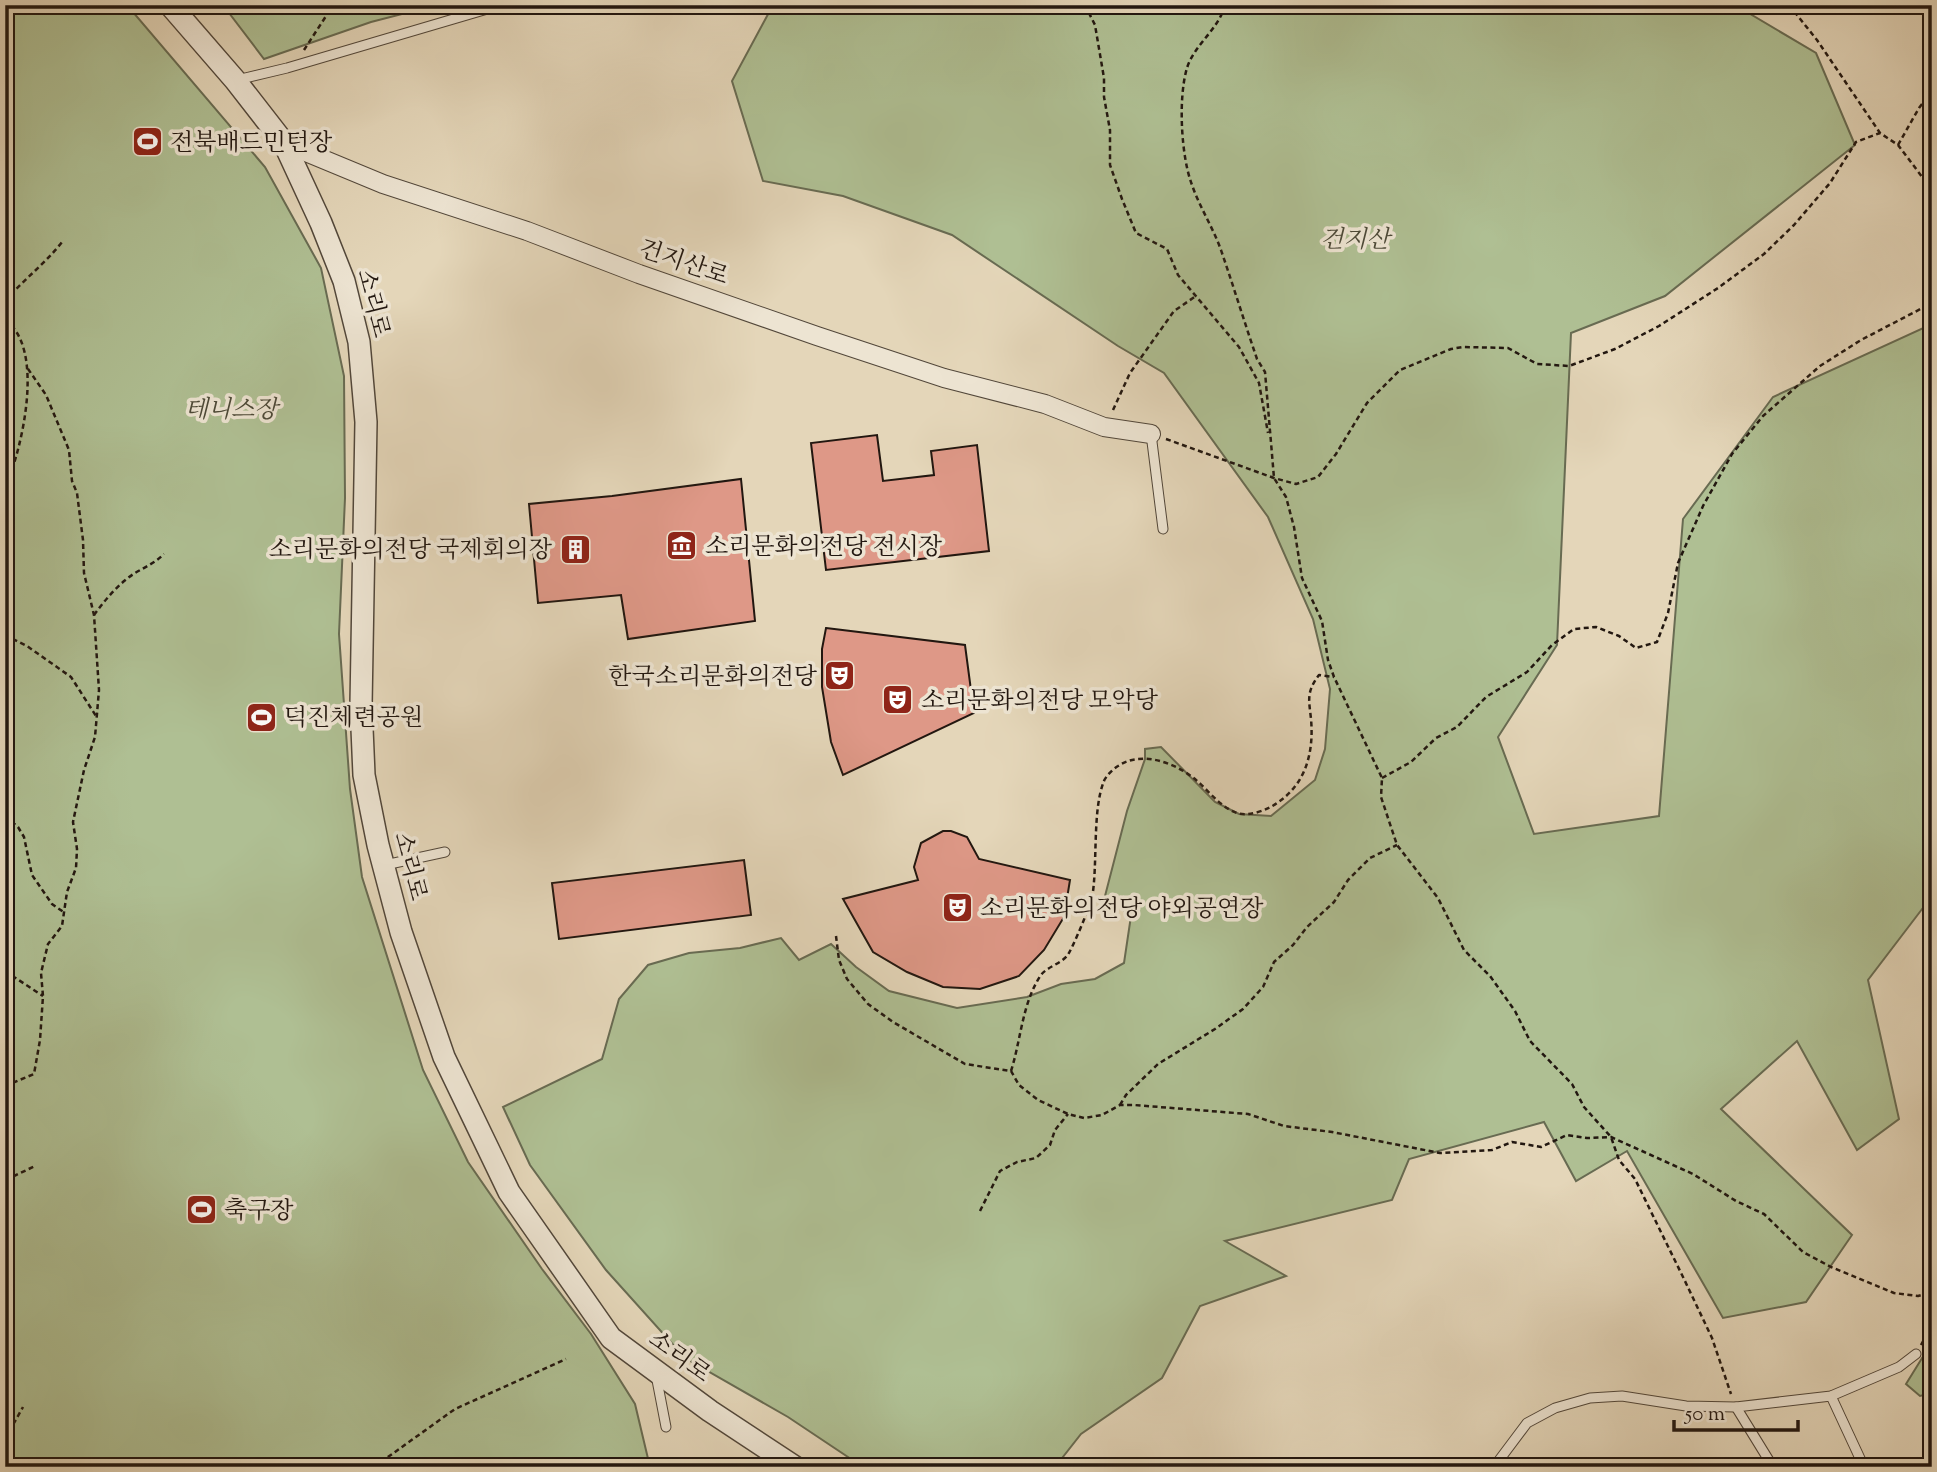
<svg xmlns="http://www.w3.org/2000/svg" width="1937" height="1472" viewBox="0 0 1937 1472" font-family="'Sorts Mill Goudy','Noto Serif KR',serif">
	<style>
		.green { fill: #afbf93; stroke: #686b52; stroke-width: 2 }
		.building { fill: #de9887; stroke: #221710; stroke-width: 2 }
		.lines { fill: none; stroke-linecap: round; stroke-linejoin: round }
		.service-casing { stroke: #52473a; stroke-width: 11 }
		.minor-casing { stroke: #52473a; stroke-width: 20 }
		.tertiary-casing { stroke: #52473a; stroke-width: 24 }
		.path { stroke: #221710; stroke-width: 2.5; stroke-dasharray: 5 3.5; stroke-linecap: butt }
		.service { stroke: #ede4d2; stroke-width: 9 }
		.minor { stroke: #ede4d2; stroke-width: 18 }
		.tertiary { stroke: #ede4d2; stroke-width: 21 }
		.labels { text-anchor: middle; stroke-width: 7; stroke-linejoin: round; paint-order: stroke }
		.poi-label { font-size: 24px; fill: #221710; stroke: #ede4d2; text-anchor: start }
		.park-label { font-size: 24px; font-style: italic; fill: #4c4937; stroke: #ede4d2 }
		.street-label { font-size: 24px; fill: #221710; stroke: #ede4d2 }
	</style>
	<rect width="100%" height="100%" fill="#e4d6b9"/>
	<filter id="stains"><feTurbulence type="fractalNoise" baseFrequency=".00286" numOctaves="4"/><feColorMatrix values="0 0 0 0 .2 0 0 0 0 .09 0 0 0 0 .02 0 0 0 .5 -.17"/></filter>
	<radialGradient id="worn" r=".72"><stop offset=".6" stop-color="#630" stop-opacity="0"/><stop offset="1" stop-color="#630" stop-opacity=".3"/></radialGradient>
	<!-- green -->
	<g class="green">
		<path d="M5 5H127L265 167 321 268 344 376 345 498 339 634 350 789 362 877 423 1070 468 1162 542 1269 591 1334 635 1404 650 1467H5Z"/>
		<path d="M223 5H412L410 12 371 22 264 59Z"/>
		<path d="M773 5H1735L1816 53 1855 145 1665 296 1571 333 1557 645 1498 737 1534 834 1659 816 1683 519 1773 397 1932 324V896L1868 980 1899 1119 1857 1150 1797 1041 1721 1109 1852 1235 1806 1302 1723 1318 1627 1151 1576 1181 1544 1122 1409 1159 1392 1200 1225 1241 1286 1276 1200 1306 1162 1378 1081 1434 1055 1467H863L788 1417 685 1358 606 1270 530 1165 503 1107 602 1059 619 999 648 965 689 953 740 948 781 938 799 960 831 944 856 967 889 991 957 1008 1027 997 1061 984 1095 979 1124 963 1131 916 1105 896 1127 811 1145 759V749L1161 747 1215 802 1239 814 1271 816 1315 780 1325 749 1330 689 1313 619 1268 517 1164 373 1118 346 952 235 843 196 763 181 732 81Z"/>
		<path d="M1932 1342V1393L1920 1396 1906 1384Z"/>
	</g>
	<!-- building -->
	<g class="building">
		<path d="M877 435 883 481 934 475 931 451 977 445 989 551 826 570 811 443Z"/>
		<path d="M741 479 755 621 628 639 621 595 538 603 529 504 612 496Z"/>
		<path d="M826 628 965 645 974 713 843 775 831 742 822 687V649Z"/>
		<path d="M943 831H951L967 837 979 859 1070 880 1064 917 1044 950 1019 976 980 989 943 987 907 972 873 952 843 899 918 880 914 867 921 843Z"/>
		<path d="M744 860 751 915 559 939 552 883Z"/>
	</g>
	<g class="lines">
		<defs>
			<g id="service">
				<path d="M237 80 287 68 501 5"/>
				<path d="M1151 434 1163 529"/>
				<path d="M385 865 445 852"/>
				<path d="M656 1375 666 1427"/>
				<path d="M1831 1396 1864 1467"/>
				<path d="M1736 1407 1773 1467"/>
				<path d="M1494 1467 1527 1423 1555 1408 1590 1398 1622 1396 1686 1406 1736 1407 1831 1396 1899 1367 1916 1354"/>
			</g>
			<path id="minor" d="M284 143 383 184 527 231 639 274 817 336 944 378 1045 404 1104 427 1151 434"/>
			<path id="tertiary" d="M170 5 235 80 284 143 321 223 344 281 359 342 366 422 361 705 364 775 378 845 401 932 444 1057 509 1192 611 1338 710 1411 795 1467"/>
		</defs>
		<!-- service casing -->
		<use href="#service" class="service-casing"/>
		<!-- minor casing -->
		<use href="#minor" class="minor-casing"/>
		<!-- tertiary casing -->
		<use href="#tertiary" class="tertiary-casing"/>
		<!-- path -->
		<g class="path">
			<path d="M269 5 277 11 285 8 330 10"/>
			<path d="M1085 5 1095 25 1104 78V97L1110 130V165L1122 199 1136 233 1167 249 1178 275 1239 347 1259 383 1268 433"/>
			<path d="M1225 5C1219 29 1194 45 1187 68 1178 98 1181 156 1192 185 1200 208 1214 229 1222 253 1234 288 1245 324 1257 359L1265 372 1274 478 1286 497 1294 527 1302 578 1322 621 1328 660 1334 677 1382 778 1381 797 1397 845 1438 898 1464 950 1490 976 1515 1011 1530 1041 1572 1084 1584 1107 1611 1137 1619 1160 1635 1179 1684 1279 1712 1338 1731 1394"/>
			<path d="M1789 5 1817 40 1880 133 1898 145 1932 190"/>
			<path d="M304 50 330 10 346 11 349 5"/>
			<path d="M1898 145 1919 108 1932 91"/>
			<path d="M5 301C23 280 45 264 62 242"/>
			<path d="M5 320C46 348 22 450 5 488"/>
			<path d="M1113 410 1130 373 1174 311 1196 296"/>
			<path d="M1166 439 1274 478 1296 484 1318 477 1336 454 1367 403 1400 370 1451 349 1463 347 1508 348 1537 364 1569 366 1615 349 1659 326 1718 288 1764 254 1794 225 1830 183 1856 142 1880 133"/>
			<path d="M94 615C105 600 119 583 135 573 145 567 155 563 164 554"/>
			<path d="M5 635 27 646 71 677 96 716"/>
			<path d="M1382 778 1411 762 1436 738 1457 727 1486 697 1527 672 1552 645 1574 629 1596 627 1619 636 1636 648 1657 642 1668 613 1678 563 1703 506 1732 454 1763 416 1820 366 1861 340 1932 303"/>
			<path d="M5 816 18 827 24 837 32 875 52 904 65 913"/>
			<path d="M836 936 839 960 847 979 868 1004 893 1022 965 1064 1011 1071 1019 1085 1038 1100 1068 1114 1084 1118 1102 1115 1120 1105H1134L1248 1114 1284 1126 1332 1132 1440 1153 1492 1150 1512 1142 1541 1147 1567 1135 1587 1138 1611 1137 1693 1174 1736 1201 1764 1214 1803 1252 1831 1267 1894 1293 1918 1296 1932 1292"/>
			<path d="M5 971 43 996"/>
			<path d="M1011 1071C1021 1040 1022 1003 1041 975 1047 967 1060 964 1067 956 1072 950 1090 906 1092 898 1098 865 1092 810 1104 781 1106 776 1113 769 1118 766 1142 750 1176 763 1196 780 1209 791 1220 807 1237 813 1248 817 1268 810 1277 803 1306 784 1314 752 1311 719 1309 700 1306 692 1319 675L1334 677"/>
			<path d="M5 1086 34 1074 40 1040 43 996 41 973 48 944 62 926 67 892 76 868 77 849 73 822 84 770 95 737 99 690 94 615 84 573 83 540 77 493 72 481 69 450 46 395 26 366"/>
			<path d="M1120 1105 1126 1095 1158 1064 1215 1029 1243 1009 1263 987 1274 962 1293 945 1307 927 1334 902 1348 880 1370 858 1397 845"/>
			<path d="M5 1174 14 1176 35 1166"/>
			<path d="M980 1211 1000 1171 1017 1162 1036 1158 1050 1145 1055 1130 1068 1114"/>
			<path d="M1921 1345 1932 1325"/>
			<path d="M5 1439 23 1407"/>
			<path d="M374 1467 455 1409 566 1359"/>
		</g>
		<!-- service -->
		<use href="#service" class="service"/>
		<!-- minor -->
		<use href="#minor" class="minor"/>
		<!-- tertiary -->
		<use href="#tertiary" class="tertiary"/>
	</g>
	<!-- icons -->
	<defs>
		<symbol id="stadium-square" viewBox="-11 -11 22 22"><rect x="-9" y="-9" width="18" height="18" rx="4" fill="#8f2418" stroke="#ede4d2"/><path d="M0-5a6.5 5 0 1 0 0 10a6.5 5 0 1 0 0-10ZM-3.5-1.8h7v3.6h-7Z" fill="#fff"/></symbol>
		<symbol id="museum-square" viewBox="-11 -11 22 22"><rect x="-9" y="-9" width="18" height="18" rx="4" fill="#8f2418" stroke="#ede4d2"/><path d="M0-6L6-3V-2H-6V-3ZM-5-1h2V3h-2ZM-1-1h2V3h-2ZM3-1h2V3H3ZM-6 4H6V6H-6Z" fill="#fff"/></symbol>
		<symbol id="building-square" viewBox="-11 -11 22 22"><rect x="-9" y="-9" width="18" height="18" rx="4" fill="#8f2418" stroke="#ede4d2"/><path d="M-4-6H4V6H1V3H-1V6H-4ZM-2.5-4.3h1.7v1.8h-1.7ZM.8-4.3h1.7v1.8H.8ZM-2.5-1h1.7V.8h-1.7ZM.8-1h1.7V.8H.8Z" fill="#fff"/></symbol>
		<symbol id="theatre-square" viewBox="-11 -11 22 22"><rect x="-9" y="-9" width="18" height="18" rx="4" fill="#8f2418" stroke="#ede4d2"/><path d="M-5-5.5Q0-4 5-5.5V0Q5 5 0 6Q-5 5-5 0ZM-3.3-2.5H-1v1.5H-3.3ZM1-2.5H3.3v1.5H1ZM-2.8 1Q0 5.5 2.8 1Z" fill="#fff"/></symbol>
	</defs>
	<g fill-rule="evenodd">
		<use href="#stadium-square" x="130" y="124" width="35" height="35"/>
		<use href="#museum-square" x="664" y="528" width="35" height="35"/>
		<use href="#building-square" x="558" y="532" width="35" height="35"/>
		<use href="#theatre-square" x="822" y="658" width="35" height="35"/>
		<use href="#theatre-square" x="880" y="682" width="35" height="35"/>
		<use href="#stadium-square" x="244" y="700" width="35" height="35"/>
		<use href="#theatre-square" x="940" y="890" width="35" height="35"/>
		<use href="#stadium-square" x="184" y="1192" width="35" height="35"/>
	</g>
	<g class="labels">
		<!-- poi labels -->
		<g class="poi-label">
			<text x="170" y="150">전북배드민턴장</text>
			<text x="705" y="554">소리문화의전당 전시장</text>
			<text x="552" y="557" text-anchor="end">소리문화의전당 국제회의장</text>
			<text x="817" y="684" text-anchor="end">한국소리문화의전당</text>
			<text x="921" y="708">소리문화의전당 모악당</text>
			<text x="284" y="725">덕진체련공원</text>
			<text x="980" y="916">소리문화의전당 야외공연장</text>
			<text x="224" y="1218">축구장</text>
		</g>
		<!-- park labels -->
		<g class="park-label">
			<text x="1355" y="247">건지산</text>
			<text x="231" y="417">테니스장</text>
		</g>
		<!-- street labels -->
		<g class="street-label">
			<text transform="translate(684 262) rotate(19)" y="8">건지산로</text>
			<text transform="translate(374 303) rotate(76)" y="8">소리로</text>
			<text transform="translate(411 866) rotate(76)" y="8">소리로</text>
			<text transform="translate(680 1356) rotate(36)" y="8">소리로</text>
		</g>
	</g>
	<!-- margin -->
	<rect width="1937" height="1472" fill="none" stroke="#e4d6b9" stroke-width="28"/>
	<rect x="7" y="7" width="1923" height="1458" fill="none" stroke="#221710" stroke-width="3.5"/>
	<rect x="14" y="14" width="1909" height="1444" fill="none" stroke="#221710" stroke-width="2"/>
	<!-- scale -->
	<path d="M1674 1420v10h124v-10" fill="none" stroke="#221710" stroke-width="3.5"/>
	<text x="1685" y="1420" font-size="21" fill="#221710" stroke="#ede4d2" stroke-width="5" paint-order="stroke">50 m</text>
	<rect width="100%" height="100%" filter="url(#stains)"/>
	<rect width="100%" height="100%" fill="url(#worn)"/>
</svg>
